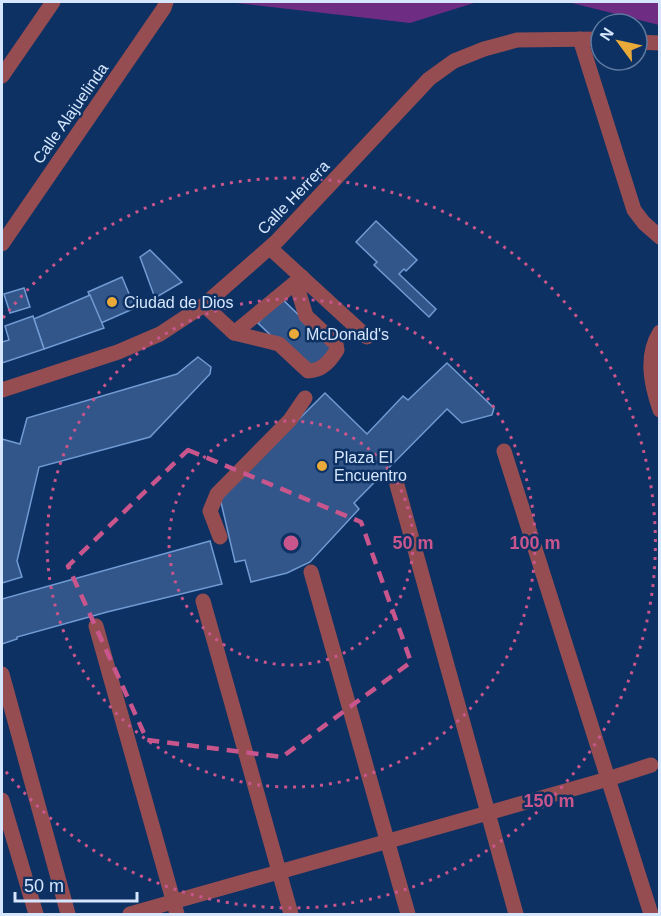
<svg xmlns="http://www.w3.org/2000/svg" width="661" height="916" viewBox="0 0 661 916" font-family="Helvetica,sans-serif">
	<style>
		.green { fill: #6e2c83 }
		.building { fill: #32568a; stroke: #729ad3; stroke-width: 1.5 }
		.lines { fill: none; stroke-linecap: round; stroke-linejoin: round }
		.minor { stroke: #954d52; stroke-width: 15 }
		.marked { fill: none; stroke: #c8568c; stroke-width: 4.5; stroke-dasharray: 12 8; stroke-linejoin: round }
		.ring { fill: none; stroke: #c8568c; stroke-width: 3; stroke-dasharray: 3 6 }
		.poi-dot { fill: #eaaa39; stroke: #0d3162; stroke-width: 2 }
		.labels { text-anchor: middle; stroke-width: 5; stroke-linejoin: round; paint-order: stroke }
		.street-label { font-size: 16px; fill: #d5e6fe; stroke: #0d3162 }
		.poi-label { font-size: 16px; fill: #d5e6fe; stroke: #0d3162; text-anchor: start }
		.centre { fill: #c8568c; stroke: #0d3162; stroke-width: 3 }
		.ring-label { font-size: 18px; text-anchor: middle; font-weight: bold; fill: #c8568c; stroke: #0d3162; stroke-width: 5; stroke-linejoin: round; paint-order: stroke }
	</style>
	<rect width="100%" height="100%" fill="#0d3162"/>
	<!-- green -->
	<g class="green">
		<path d="M228 2H477L410 23Z"/>
		<path d="M568 2H659V25Z"/>
	</g>
	<!-- building -->
	<g class="building">
		<path d="M376 221 417 260 406 271 404 269 399 274 436 309 429 317 374 265 377 262 356 242Z"/>
		<path d="M150 250 182 282 155 298 140 257Z"/>
		<path d="M122 277 135 308 101 323 88 292Z"/>
		<path d="M24 288 30 307 10 313 4 294Z"/>
		<path d="M90 295 104 328 44 349 34 319Z"/>
		<path d="M281 298 333 348 313 370 284 348 258 323Z"/>
		<path d="M281 298 333 348 313 370 284 348 258 323Z"/>
		<path d="M33 316 44 349 2 363V342L9 340 5 326Z"/>
		<path d="M198 357 211 367 210 374 150 437 39 467 17 561 22 577 2 583V439L20 444 27 418 177 374Z"/>
		<path d="M447 363 494 408 492 415 462 423 447 409 354 503 359 509 310 562 287 573 251 582 245 560 235 562 220 498 325 393 367 434 403 396 408 400Z"/>
		<path d="M210 541 222 584 107 612 17 637V639L2 644V599Z"/>
	</g>
	<g class="lines">
		<!-- minor -->
		<g class="minor">
			<path d="M580 39 634 210 644 223 660 237"/>
			<path d="M637 42 660 43"/>
			<path d="M2 76 53 2"/>
			<path d="M2 244 164 8 166 2"/>
			<path d="M270 248 367 337"/>
			<path d="M204 305 234 333 279 344 308 371C322 371 330 361 337 350L336 344 306 316 299 293 302 277"/>
			<path d="M660 332C645 356 651 384 660 410"/>
			<path d="M234 333 302 277"/>
			<path d="M2 390 118 352 160 334 204 305 277 241 429 79 454 61 484 49 517 40 601 39"/>
			<path d="M504 451 651 914"/>
			<path d="M397 485 516 914"/>
			<path d="M220 537 210 511 217 494 290 420 305 398"/>
			<path d="M311 572 408 914"/>
			<path d="M203 601 291 914"/>
			<path d="M96 626 177 914"/>
			<path d="M2 674 68 914"/>
			<path d="M2 800 36 914"/>
			<path d="M130 914 608 779 651 765"/>
		</g>
	</g>
	<!-- marked area -->
	<path class="marked" d="M188 450 361 522 411 662 282 757 147 740 68 566Z"/>
	<!-- distance rings -->
	<g class="ring">
		<circle cx="291" cy="543" r="122"/>
		<circle cx="291" cy="543" r="244"/>
		<path d="M3 318A365 365 0 1 1 3 768"/>
	</g>
	<!-- markers -->
	<g class="poi-dot">
		<circle cx="112" cy="302" r="6"/>
		<circle cx="294" cy="334" r="6"/>
		<circle cx="322" cy="466" r="6"/>
	</g>
	<g class="labels">
		<!-- street labels -->
		<g class="street-label">
			<text transform="translate(70 113) rotate(-55)" y="6">Calle Alajuelinda</text>
			<text transform="translate(293 197) rotate(-46)" y="6">Calle Herrera</text>
		</g>
		<!-- poi labels -->
		<g class="poi-label">
			<text x="124" y="308">Ciudad de Dios</text>
			<text x="306" y="340">McDonald's</text>
			<text x="334" y="463">Plaza El<tspan x="334" dy="18">Encuentro</tspan></text>
		</g>
	</g>
	<circle cx="291" cy="543" r="9" class="centre"/>
	<g class="ring-label">
		<text x="413" y="549">50 m</text>
		<text x="535" y="549">100 m</text>
		<text x="549" y="807">150 m</text>
	</g>
	<!-- border -->
	<rect width="661" height="916" fill="none" stroke="#d5e6fe" stroke-width="6"/>
	<!-- north arrow -->
	<g transform="translate(619 42) rotate(303)"><circle r="28" fill="#0d3162" stroke="#5d79a0" stroke-width="1.5"/>
	<path d="M0-4.5L10 22L0 15L-10 22Z" fill="#eaaa39"/>
	<text y="-9" font-size="16" font-weight="bold" text-anchor="middle" fill="#d5e6fe">N</text>
	</g>
	<!-- scale -->
	<path d="M15 892v9h122v-9" fill="none" stroke="#d5e6fe" stroke-width="3"/>
	<text x="24" y="892" font-size="18" fill="#d5e6fe" stroke="#0d3162" stroke-width="4.5" paint-order="stroke">50 m</text>
</svg>
